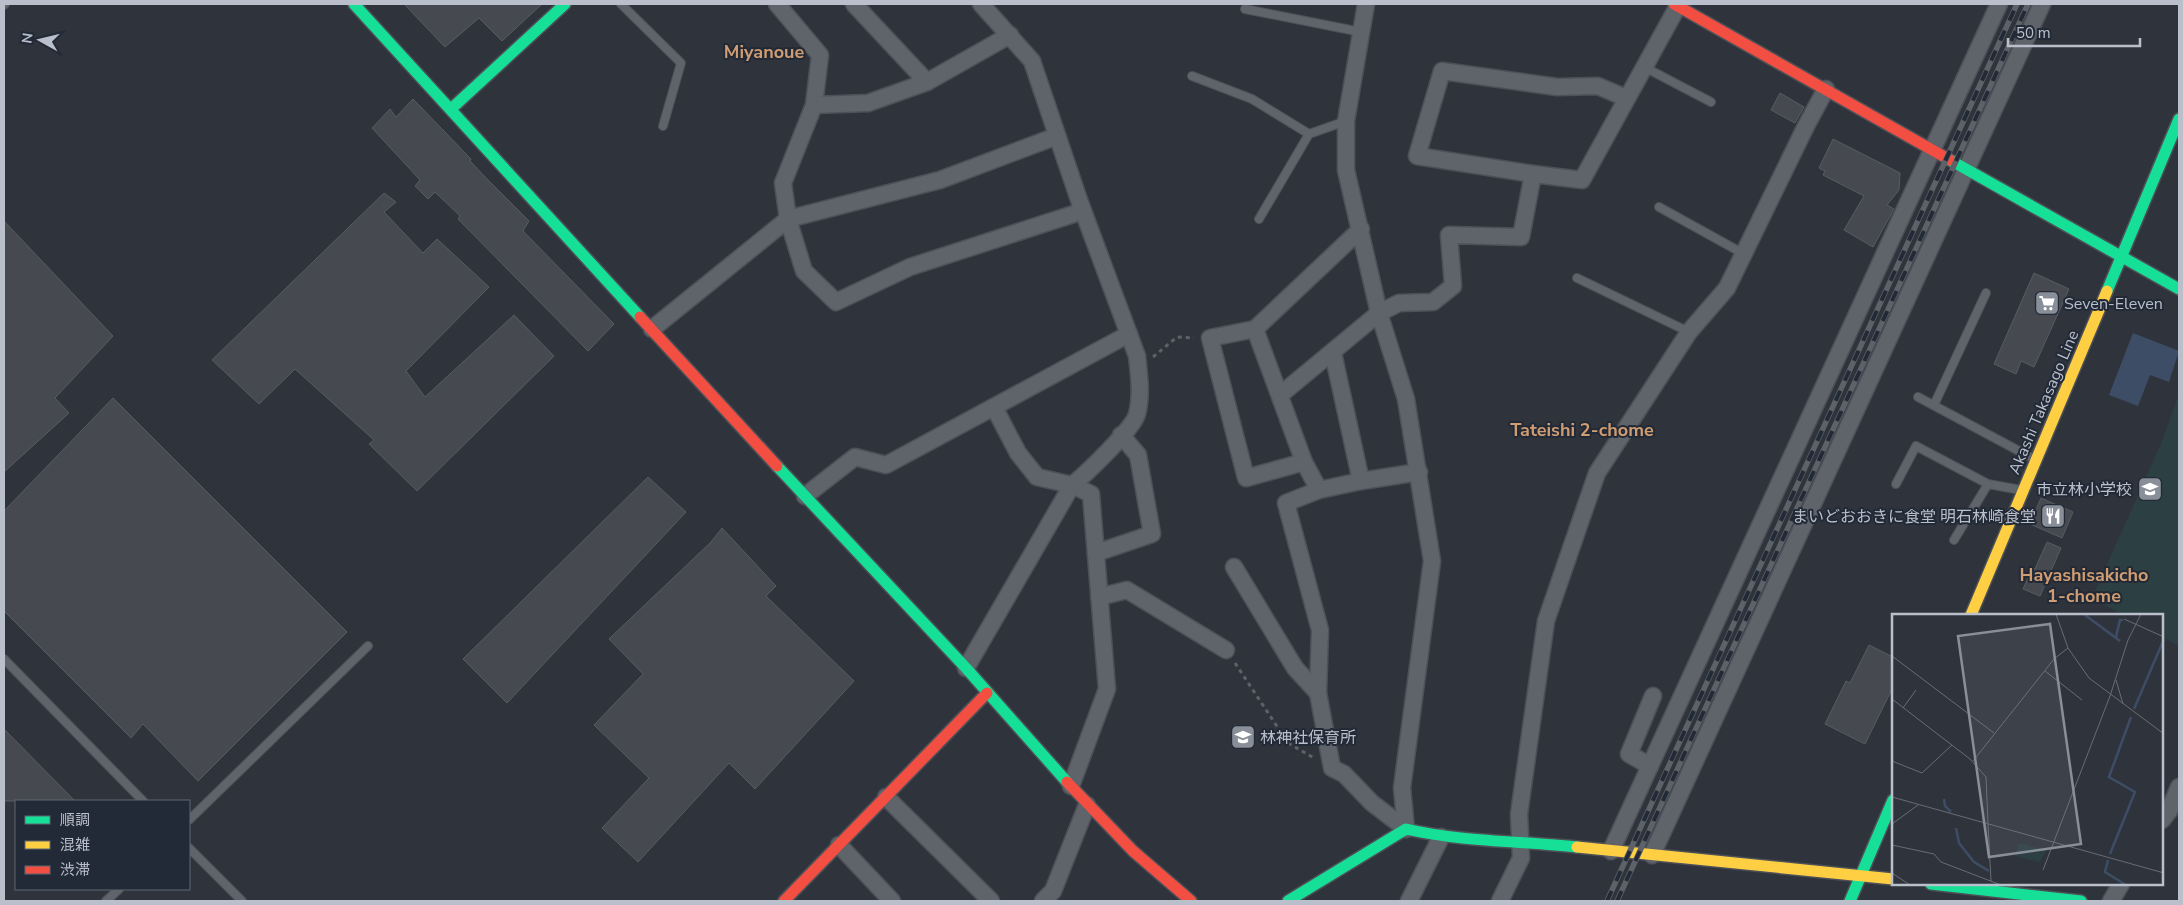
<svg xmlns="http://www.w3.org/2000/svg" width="2183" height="905" viewBox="0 0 2183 905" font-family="'Nunito Sans','Noto Sans JP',sans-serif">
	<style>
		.green { fill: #2c3f43 }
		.water { fill: #3e4d66 }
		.building { fill: #464a50; stroke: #575c63 }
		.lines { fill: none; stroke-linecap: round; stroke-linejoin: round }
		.lane-casing { stroke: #4d5057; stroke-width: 10 }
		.street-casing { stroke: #4d5057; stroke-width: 19 }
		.fast-casing { stroke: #4d5057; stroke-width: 14 }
		.slow-casing { stroke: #4d5057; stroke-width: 14 }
		.jam-casing { stroke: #4d5057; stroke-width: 14 }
		.path { stroke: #5d6267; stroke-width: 3; stroke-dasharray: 4 4; stroke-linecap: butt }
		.lane { stroke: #5f636a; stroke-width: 8 }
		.street { stroke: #5f636a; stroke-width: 16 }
		.fast { stroke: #16e098; stroke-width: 11 }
		.slow { stroke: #ffcf43; stroke-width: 11 }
		.jam { stroke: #f24e42; stroke-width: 11 }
		.rail-casing { stroke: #5d6168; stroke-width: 5.5 }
		.rail { stroke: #222a37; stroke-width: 4; stroke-dasharray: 11; stroke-linecap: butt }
		.labels { text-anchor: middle; stroke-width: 4; stroke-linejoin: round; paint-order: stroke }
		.poi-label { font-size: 16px; fill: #bac0cb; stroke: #222a37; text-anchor: start }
		.street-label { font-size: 16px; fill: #bac0cb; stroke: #222a37 }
		.neighbourhood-label { font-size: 18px; font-weight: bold; fill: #d09c71; stroke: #222a37 }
		.inset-river { fill: none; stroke: #3e4d66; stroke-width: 2.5 }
		.inset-road { fill: none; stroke: #676c75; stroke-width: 1 }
		.view { fill: #898f99; fill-opacity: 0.15; stroke: #898f99; stroke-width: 2.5 }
		.inset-edge { fill: none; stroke: #bac0cb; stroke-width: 2.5 }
	</style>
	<rect width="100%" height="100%" fill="#2f343c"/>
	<!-- green -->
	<path class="green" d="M2179 394V646L2162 637V615H2123L2092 598 2160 446Z"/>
	<!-- water -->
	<path class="water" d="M2133 333 2179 351 2169 382 2150 375 2138 406 2109 395Z"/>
	<!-- building -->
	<g class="building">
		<path d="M404 4H542L502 41 479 18 445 47Z"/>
		<path d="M1780 93 1804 107 1795 123 1771 110Z"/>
		<path d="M413 99 471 159 470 161 487 179 529 221 523 231 614 324 588 351 458 219 460 216 435 192 428 199 415 186 420 180 372 128 390 109 396 117Z"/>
		<path d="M1833 139 1900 173 1899 190 1887 205 1894 209 1873 247 1844 230 1864 196 1823 175 1825 171 1819 168Z"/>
		<path d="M384 193 396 202 384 212 423 253 437 239 489 287 406 371 425 397 514 315 554 356 417 491 369 444 374 440 295 369 259 404 212 360Z"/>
		<path d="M4 221 113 336 55 398 69 413 4 472Z"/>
		<path d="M2034 273 2069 289 2034 367 2021 361 2016 374 1994 364Z"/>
		<path d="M113 398 347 632 198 781 143 724 131 738 4 611V511Z"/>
		<path d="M648 477 686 512 507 703 463 659Z"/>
		<path d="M2041 498 2073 512 2062 538 2030 524Z"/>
		<path d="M722 528 776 586 766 596 854 681 755 789 729 763 638 862 602 828 649 778 594 725 643 674 609 639 711 542Z"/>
		<path d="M2047 542 2061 548 2040 596 2023 589 2033 567 2035 569Z"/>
		<path d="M1869 645 1893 657V687L1865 744 1825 724 1846 681 1850 683Z"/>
		<path d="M4 729 75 801H4Z"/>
	</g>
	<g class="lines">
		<defs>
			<g id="lane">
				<path d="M621 4 681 63 663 126"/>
				<path d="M4 5 5 4"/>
				<path d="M1245 9 1361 32"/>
				<path d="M1644 67 1711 102"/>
				<path d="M1192 76 1252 99 1309 134"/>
				<path d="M1659 207 1744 254"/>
				<path d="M1259 219 1309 134 1346 121"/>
				<path d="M1577 278 1689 332"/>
				<path d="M1918 397 2034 459"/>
				<path d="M1934 405 1986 293"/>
				<path d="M1896 484 1916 446 1988 484 2021 490"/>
				<path d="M1954 540 1988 484"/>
				<path d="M4 659 143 801"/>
				<path d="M189 820 368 646"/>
				<path d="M189 848 242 901"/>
				<path d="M106 901 119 889"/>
			</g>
			<g id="street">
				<path d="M777 4 820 55 814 105 783 183 788 219 804 271 836 302 910 267 1083 211"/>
				<path d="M854 4 927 82"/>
				<path d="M1366 4 1346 121V170L1379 313 1406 399 1432 561 1402 788 1406 829"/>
				<path d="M814 105 868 103 927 82 1010 35"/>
				<path d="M1533 174 1417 156 1442 71 1557 87 1598 86 1626 98"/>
				<path d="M1361 229 1255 329 1304 462 1319 490 1361 481 1419 472"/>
				<path d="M652 329 788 219 940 180 1057 136"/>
				<path d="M1255 329 1210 338 1246 478 1304 462"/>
				<path d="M1333 353 1361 481"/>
				<path d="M1280 395 1379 313 1399 303 1433 302 1453 286 1449 235 1521 237 1533 174 1582 180 1678 6"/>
				<path d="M994 407 1018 453 1037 477 1072 485 1091 494 1107 689 1071 786"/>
				<path d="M805 496 855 457 886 465 1129 334"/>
				<path d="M1096 553 1152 534 1138 455 1121 435"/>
				<path d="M1234 567 1295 668 1318 693 1332 768 1344 774 1372 803 1406 829"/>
				<path d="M1099 597 1127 590 1226 650"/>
				<path d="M966 668 1072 485C1086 474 1133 429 1137 414 1142 395 1139 375 1137 356L1079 200 1032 61 981 4"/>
				<path d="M1318 693 1320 630 1286 503 1319 490"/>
				<path d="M1650 766 1629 754 1653 696"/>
				<path d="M886 797 991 901"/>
				<path d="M2162 820 2169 811 2179 787"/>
				<path d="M839 845 892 901"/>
				<path d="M1611 851 1999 4"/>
				<path d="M1652 855 2042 4"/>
				<path d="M1043 901 1053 891 1087 805"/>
				<path d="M1409 901 1441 837"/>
				<path d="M1500 901 1521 858 1519 814 1546 621 1597 473 1689 332 1727 288 1806 126 1826 89"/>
				<path d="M2111 901 2121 884"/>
			</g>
			<g id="fast">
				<path d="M354 4 640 317"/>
				<path d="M451 109 565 4"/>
				<path d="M1950 160 2179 289"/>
				<path d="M2107 291 2179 119"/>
				<path d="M777 466 966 668 1067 782"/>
				<path d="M1931 884 2081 901"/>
				<path d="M1288 901 1406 829C1462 842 1520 841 1577 847"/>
				<path d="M1850 901 1893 800"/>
			</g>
			<g id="slow">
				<path d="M1971 615 2107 291"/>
				<path d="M1577 847 1893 879"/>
			</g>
			<g id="jam">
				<path d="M1674 4 1950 160"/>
				<path d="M640 317 777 466"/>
				<path d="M1067 782 1133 851 1191 901"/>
				<path d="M784 901 987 693"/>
			</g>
		</defs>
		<!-- lane casing -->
		<use href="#lane" class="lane-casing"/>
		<!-- street casing -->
		<use href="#street" class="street-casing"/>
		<!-- fast casing -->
		<use href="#fast" class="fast-casing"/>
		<!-- slow casing -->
		<use href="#slow" class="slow-casing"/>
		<!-- jam casing -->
		<use href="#jam" class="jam-casing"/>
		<!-- path -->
		<g class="path">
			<path d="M1153 357 1177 337 1194 338"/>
			<path d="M1235 663 1288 743 1314 758"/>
		</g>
		<!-- lane -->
		<use href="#lane" class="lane"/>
		<!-- street -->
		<use href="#street" class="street"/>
		<!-- fast -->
		<use href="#fast" class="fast"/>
		<!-- slow -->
		<use href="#slow" class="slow"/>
		<!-- jam -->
		<use href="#jam" class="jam"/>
		<defs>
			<g id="rail">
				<path d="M1607 901 2017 4"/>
				<path d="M1617 901 2028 4"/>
			</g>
		</defs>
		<!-- rail casing -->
		<use href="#rail" class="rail-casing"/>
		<!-- rail -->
		<use href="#rail" class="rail"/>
	</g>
	<!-- icons -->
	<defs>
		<symbol id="supermarket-square" viewBox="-11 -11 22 22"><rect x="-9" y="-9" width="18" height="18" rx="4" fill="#898f99" stroke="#222a37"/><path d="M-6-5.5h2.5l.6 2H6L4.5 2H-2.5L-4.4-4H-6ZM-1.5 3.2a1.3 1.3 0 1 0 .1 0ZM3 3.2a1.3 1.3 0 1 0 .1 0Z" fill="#fff"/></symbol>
		<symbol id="school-square" viewBox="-11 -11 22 22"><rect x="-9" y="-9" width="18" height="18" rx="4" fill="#898f99" stroke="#222a37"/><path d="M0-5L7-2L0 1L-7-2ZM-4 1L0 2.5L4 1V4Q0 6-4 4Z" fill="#fff"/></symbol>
		<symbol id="restaurant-square" viewBox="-11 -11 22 22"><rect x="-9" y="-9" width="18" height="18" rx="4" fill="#898f99" stroke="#222a37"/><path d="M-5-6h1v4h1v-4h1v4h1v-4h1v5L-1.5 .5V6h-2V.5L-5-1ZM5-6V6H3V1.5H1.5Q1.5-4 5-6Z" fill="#fff"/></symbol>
	</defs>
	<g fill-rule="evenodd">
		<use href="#supermarket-square" x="2033" y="289" width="28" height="28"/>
		<use href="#school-square" x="2136" y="475" width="28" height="28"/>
		<use href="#restaurant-square" x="2039" y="502" width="28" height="28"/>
		<use href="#school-square" x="1229" y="723" width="28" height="28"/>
	</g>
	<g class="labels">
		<!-- poi labels -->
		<g class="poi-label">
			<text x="2064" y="309">Seven-Eleven</text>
			<text x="2132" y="495" text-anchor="end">市立林小学校</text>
			<text x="2036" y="522" text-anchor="end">まいどおおきに食堂 明石林崎食堂</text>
			<text x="1260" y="743">林神社保育所</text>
		</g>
		<!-- street labels -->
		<g class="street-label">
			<text transform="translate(2043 402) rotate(-67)" y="6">Akashi Takasago Line</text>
		</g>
		<!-- neighbourhood labels -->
		<g class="neighbourhood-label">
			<text x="764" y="58">Miyanoue</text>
			<text x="1582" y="436">Tateishi 2-chome</text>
			<text x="2084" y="581">Hayashisakicho<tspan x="2084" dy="21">1-chome</tspan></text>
		</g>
	</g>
	<!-- overview -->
	<g transform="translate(1892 614)">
		<rect width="271" height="271" fill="#2f343c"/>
		<path d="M127 229 154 236 152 241 147 248 123 242Z" fill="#2c3f43"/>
		<path class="inset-river" d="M193 1 228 27M224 23 228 6H231M242 95 272 25M52 185 53 192 59 198M64 214 67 229 82 248 97 257M218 240 243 178 217 163 239 103M216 246 213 258 234 271"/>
		<path class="inset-road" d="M164 0 176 34 197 64 272 120M232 5 272 23M0 42 102 119M153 57 190 86M224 66 231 90M218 82 236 26 249 0M0 85 78 145 94 163 96 209M11 94 24 76M0 147 30 159 60 131M81 147 162 45 176 34M0 183 272 259M0 210 26 191M96 210 99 267M0 231 42 240 49 248 109 271M151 256 218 82M0 259 18 271"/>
		<path class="view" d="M158 10 189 230 97 243 66 22Z"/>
		<rect width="271" height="271" class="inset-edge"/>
	</g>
	<!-- border -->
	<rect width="2183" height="905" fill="none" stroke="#bac0cb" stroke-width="10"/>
	<!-- legend -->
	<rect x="15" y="800" width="175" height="90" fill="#222a37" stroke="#5f6672"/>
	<rect x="25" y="816" width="25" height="8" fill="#16e098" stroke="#5f6672"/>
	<text x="60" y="825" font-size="15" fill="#bac0cb">順調</text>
	<rect x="25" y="841" width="25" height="8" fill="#ffcf43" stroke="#5f6672"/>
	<text x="60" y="850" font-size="15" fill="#bac0cb">混雑</text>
	<rect x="25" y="866" width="25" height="8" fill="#f24e42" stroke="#5f6672"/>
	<text x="60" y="875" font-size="15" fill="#bac0cb">渋滞</text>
	<!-- north arrow -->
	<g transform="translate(40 40) rotate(278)" stroke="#222a37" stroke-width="4" paint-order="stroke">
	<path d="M0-4L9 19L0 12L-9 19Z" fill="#bac0cb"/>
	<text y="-8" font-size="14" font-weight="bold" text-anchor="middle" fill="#bac0cb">N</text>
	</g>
	<!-- scale -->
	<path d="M2008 38v8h132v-8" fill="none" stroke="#bac0cb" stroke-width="2.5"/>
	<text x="2016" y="38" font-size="15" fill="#bac0cb" stroke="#222a37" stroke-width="4" paint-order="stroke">50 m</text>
</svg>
